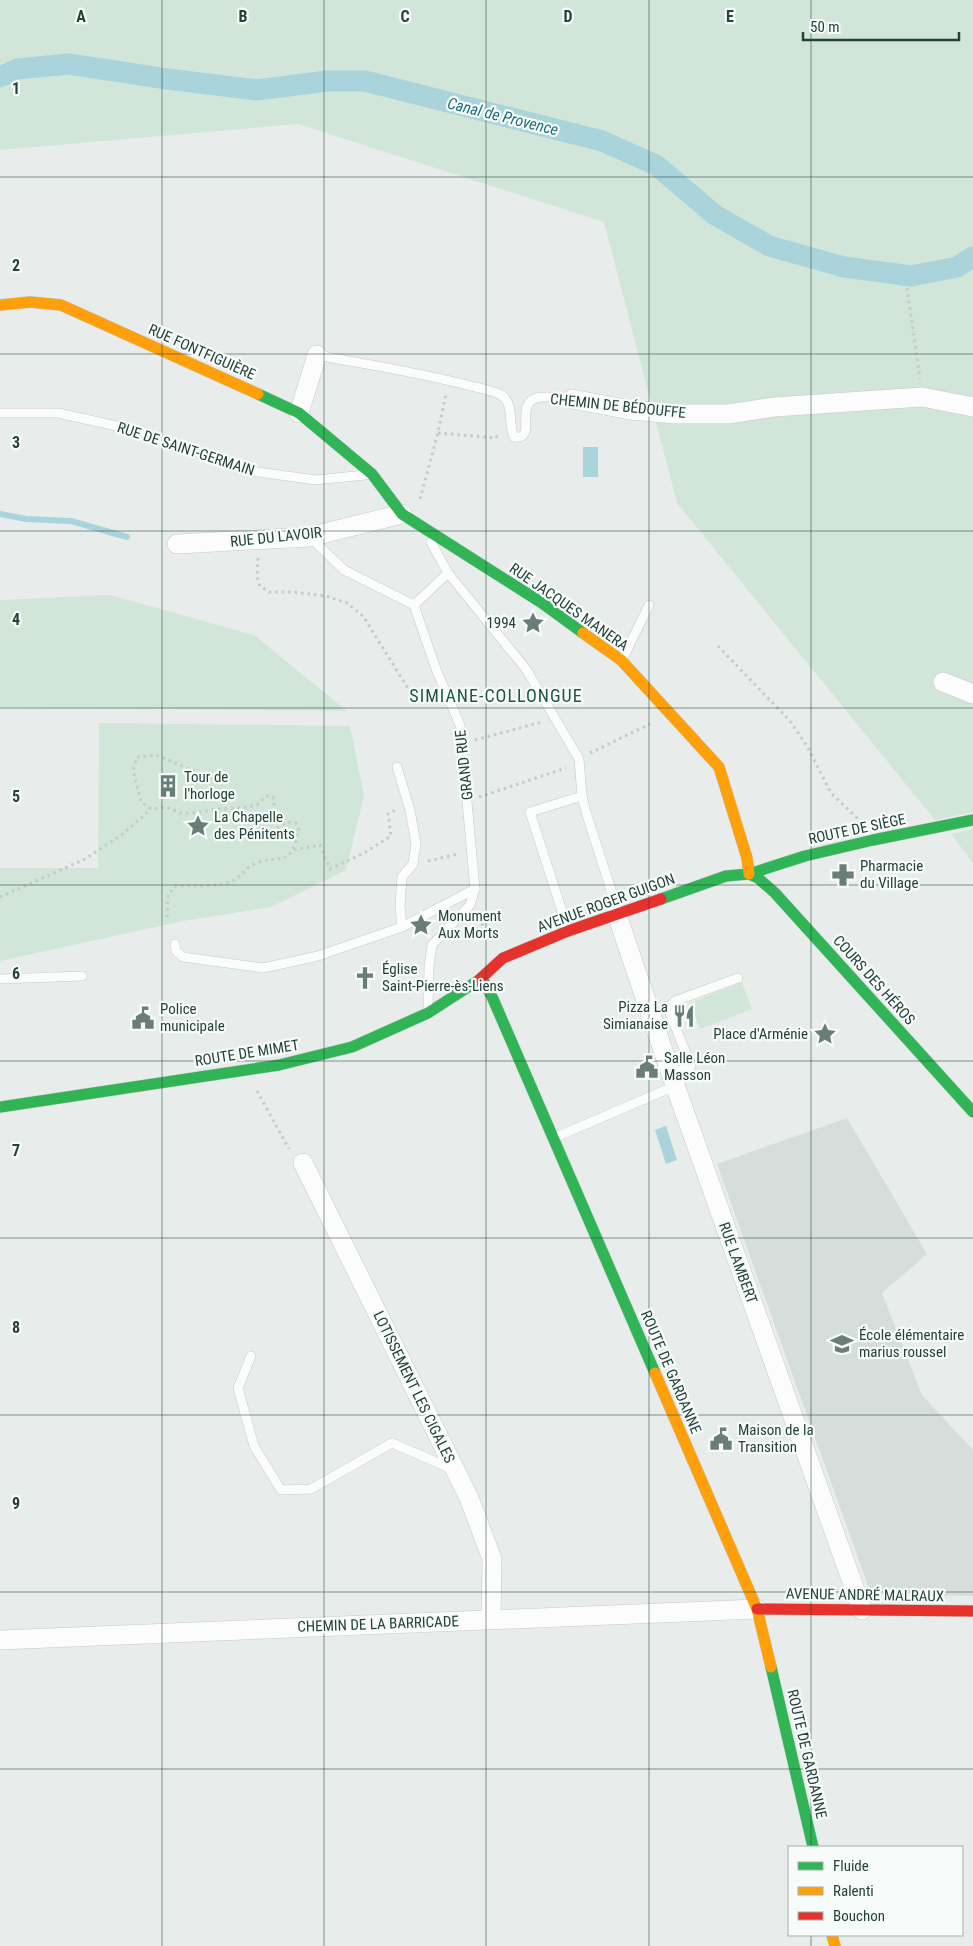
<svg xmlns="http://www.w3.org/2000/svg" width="973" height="1946" viewBox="0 0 973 1946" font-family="'Roboto Condensed',sans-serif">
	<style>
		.built { fill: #d6dedb }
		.green { fill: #d1e6d8 }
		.water { fill: #a9d4db }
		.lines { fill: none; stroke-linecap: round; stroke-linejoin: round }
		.stream { stroke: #a9d4db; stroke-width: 6 }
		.canal { stroke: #a9d4db; stroke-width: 21 }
		.lane-casing { stroke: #c5cac8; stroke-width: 10 }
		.street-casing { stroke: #c5cac8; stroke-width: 20 }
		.fast-casing { stroke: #c3cbc8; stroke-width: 12 }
		.slow-casing { stroke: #c3cbc8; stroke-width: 12 }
		.jam-casing { stroke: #c3cbc8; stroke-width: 12 }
		.path { stroke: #c3ccca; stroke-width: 3; stroke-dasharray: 2.5 4; stroke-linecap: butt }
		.lane { stroke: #fcfcfc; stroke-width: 9 }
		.street { stroke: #fcfcfc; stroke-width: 19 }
		.fast { stroke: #30b455; stroke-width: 11 }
		.slow { stroke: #ff9f0a; stroke-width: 11 }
		.jam { stroke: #e5322d; stroke-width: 11 }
		.grid { fill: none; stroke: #24423a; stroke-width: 1; stroke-opacity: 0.55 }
		.labels { text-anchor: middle; stroke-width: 4.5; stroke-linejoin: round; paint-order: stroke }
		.street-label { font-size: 15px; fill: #24423a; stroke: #f7fbf9 }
		.poi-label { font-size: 15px; fill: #24423a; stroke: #f7fbf9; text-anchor: start }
		.water-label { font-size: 16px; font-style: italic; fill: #1c6f80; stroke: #f7fbf9 }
		.quarter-label { font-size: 18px; letter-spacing: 1px; fill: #1f5548; stroke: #f7fbf9 }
		.grid-label { font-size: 16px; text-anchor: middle; font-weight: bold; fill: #24423a; stroke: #f7fbf9; stroke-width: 4.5; stroke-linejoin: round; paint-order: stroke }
	</style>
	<rect width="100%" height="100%" fill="#e8edeb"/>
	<!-- built -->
	<path class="built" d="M847 1118 927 1254 882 1293 922 1395 973 1450V1596L871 1594 717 1164Z"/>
	<!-- green -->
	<g class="green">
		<path d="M0 0H973V812L935 820 677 503 604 222 298 124 0 150Z"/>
		<path d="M110 595 254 635 347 711 0 707V600Z"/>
		<path d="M99 723 350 726 364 796 346 870 271 907 183 921 0 961V868H98Z"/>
		<path d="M973 829V863L951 834Z"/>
		<path d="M742 982 752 1009 700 1029 690 1003Z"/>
	</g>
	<!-- water -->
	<g class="water">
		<rect x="583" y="447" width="15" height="30"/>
		<path d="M666 1126 677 1160 666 1164 655 1130Z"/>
	</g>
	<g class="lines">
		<!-- stream -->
		<path class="stream" d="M0 514 26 519 71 521 127 537"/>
		<!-- canal -->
		<path class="canal" d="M0 77 17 69 69 64 167 79 257 90 327 81H365L602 141 656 165 715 215 769 246 844 267 911 276 957 267 973 257"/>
		<defs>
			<g id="lane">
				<path d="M317 355C370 365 423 373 475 387 484 389 497 391 504 397 514 407 508 425 514 437 538 440 514 406 536 398 546 395 561 398 572 399"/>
				<path d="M0 413H58L139 431 250 471 316 480 365 475"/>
				<path d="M310 537 344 570 414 605 436 669 460 725 475 889 470 905 432 945 429 967 428 1008"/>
				<path d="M431 542 448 573 526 669 579 759 582 796 586 812 613 896 616 912"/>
				<path d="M414 605 448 573"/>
				<path d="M623 658 649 605"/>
				<path d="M397 767 410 810 416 844 413 864 402 877 400 906 402 927"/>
				<path d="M568 930 530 812 582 796"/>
				<path d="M175 944 176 951 183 957 263 968 318 956 402 927 475 889"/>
				<path d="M0 979 82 976"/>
				<path d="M671 1074 691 1066 670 1013V1006L675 1001 738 978"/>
				<path d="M556 1137 675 1086"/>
				<path d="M251 1356 238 1388 254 1446 281 1490 311 1489 392 1443 452 1469"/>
			</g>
			<g id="street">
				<path d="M572 399 630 410 675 414H728L774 407 922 397 973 407"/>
				<path d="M299 413 317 355"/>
				<path d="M177 544 309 537 402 514"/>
				<path d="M943 682 973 694"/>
				<path d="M617 915 671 1074 862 1610"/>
				<path d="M303 1163 469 1498 492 1559 491 1619"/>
				<path d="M0 1640 757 1609"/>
			</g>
			<g id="fast">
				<path d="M258 394 299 413 372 474 402 514 542 603 583 633"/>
				<path d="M749 874 758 878 775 893 973 1112"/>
				<path d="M661 899 726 876 749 874 805 856 873 840 973 820"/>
				<path d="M482 978 493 999 655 1373"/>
				<path d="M0 1107 279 1065 352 1047 428 1013 479 980"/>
				<path d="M771 1667 813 1847"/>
			</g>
			<g id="slow">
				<path d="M0 305 30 302 61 305 258 394"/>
				<path d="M583 633 621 660 719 767 747 858 749 874"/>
				<path d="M655 1373 757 1609 771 1667"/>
				<path d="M832 1935 835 1946"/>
			</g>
			<g id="jam">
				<path d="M479 980 503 958 568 931 661 899"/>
				<path d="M757 1609 973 1611"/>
			</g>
		</defs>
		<!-- lane casing -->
		<use href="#lane" class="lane-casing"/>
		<!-- street casing -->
		<use href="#street" class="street-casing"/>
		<!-- fast casing -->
		<use href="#fast" class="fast-casing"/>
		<!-- slow casing -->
		<use href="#slow" class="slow-casing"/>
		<!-- jam casing -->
		<use href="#jam" class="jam-casing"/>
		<!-- path -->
		<g class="path">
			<path d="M907 288 920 379"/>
			<path d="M438 433 496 438 498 435"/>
			<path d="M420 499 438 433 446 394"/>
			<path d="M258 558 257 577 260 586 269 592H292L326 596 347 603 363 616 409 690 420 691 430 688"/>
			<path d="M718 646 790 721 807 746 831 793 858 819"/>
			<path d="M475 740 542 722"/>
			<path d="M590 753 650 724"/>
			<path d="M479 797 566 768"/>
			<path d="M294 850 320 845 330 869 364 853 391 836 388 814 397 809"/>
			<path d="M428 861 458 854"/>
			<path d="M0 897 85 859 123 834 151 809"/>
			<path d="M167 917 168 895 176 886C190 885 222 888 234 880 243 875 246 867 256 863 286 853 289 869 299 830L296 823 288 822 265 835 257 833 256 827 274 805 273 797 266 796 258 804 249 807 219 809 193 813H181L166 807 151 809 141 802 133 770 137 757 156 755 221 782"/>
			<path d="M478 918 491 938"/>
			<path d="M257 1091 289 1149"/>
		</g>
		<!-- lane -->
		<use href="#lane" class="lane"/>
		<!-- street -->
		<use href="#street" class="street"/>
		<!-- fast -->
		<use href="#fast" class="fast"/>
		<!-- slow -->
		<use href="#slow" class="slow"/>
		<!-- jam -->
		<use href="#jam" class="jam"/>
	</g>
	<!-- grid -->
	<path class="grid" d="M162 0V1946M324 0V1946M486 0V1946M649 0V1946M811 0V1847M0 177H973M0 354H973M0 531H973M0 708H973M0 885H973M0 1061H973M0 1238H973M0 1415H973M0 1592H973M0 1769H973M811 1935V1946"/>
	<!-- icons -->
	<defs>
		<symbol id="sight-bare" viewBox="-9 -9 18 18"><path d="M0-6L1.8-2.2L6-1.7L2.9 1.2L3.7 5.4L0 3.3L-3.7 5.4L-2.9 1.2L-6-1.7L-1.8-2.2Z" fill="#697e78" stroke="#f7fbf9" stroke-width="2.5" paint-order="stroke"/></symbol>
		<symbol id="building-bare" viewBox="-9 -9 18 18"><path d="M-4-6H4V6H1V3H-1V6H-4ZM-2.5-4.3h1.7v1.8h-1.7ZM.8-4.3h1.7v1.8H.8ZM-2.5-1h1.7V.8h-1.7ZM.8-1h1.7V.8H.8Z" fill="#697e78" stroke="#f7fbf9" stroke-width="2.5" paint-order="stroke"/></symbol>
		<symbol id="pharmacy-bare" viewBox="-9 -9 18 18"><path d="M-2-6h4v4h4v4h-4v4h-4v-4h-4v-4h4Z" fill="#697e78" stroke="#f7fbf9" stroke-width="2.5" paint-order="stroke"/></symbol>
		<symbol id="church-bare" viewBox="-9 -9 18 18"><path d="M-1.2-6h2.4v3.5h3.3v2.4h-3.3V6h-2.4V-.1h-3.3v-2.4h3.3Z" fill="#697e78" stroke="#f7fbf9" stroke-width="2.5" paint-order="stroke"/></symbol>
		<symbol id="restaurant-bare" viewBox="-9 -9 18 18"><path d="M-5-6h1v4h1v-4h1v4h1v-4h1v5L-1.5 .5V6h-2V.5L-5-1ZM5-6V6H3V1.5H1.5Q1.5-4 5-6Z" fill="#697e78" stroke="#f7fbf9" stroke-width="2.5" paint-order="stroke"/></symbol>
		<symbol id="civic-bare" viewBox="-9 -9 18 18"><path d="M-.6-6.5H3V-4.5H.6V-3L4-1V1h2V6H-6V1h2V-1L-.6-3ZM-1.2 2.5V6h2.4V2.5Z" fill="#697e78" stroke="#f7fbf9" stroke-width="2.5" paint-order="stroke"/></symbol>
		<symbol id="school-bare" viewBox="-9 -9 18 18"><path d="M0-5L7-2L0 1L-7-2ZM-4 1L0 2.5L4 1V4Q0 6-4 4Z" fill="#697e78" stroke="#f7fbf9" stroke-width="2.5" paint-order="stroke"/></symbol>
	</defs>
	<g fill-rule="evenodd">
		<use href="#sight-bare" x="517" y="607" width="32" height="32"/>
		<use href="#building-bare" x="152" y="770" width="32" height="32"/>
		<use href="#sight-bare" x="182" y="810" width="32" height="32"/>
		<use href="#pharmacy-bare" x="827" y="859" width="32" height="32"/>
		<use href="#sight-bare" x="405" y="909" width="32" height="32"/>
		<use href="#church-bare" x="349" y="962" width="32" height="32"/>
		<use href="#restaurant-bare" x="668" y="1000" width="32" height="32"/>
		<use href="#civic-bare" x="127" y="1002" width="32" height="32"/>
		<use href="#sight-bare" x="809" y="1018" width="32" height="32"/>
		<use href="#civic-bare" x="631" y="1051" width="32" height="32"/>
		<use href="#school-bare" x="826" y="1328" width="32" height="32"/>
		<use href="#civic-bare" x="705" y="1423" width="32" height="32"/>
	</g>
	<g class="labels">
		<!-- street labels -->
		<g class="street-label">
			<text transform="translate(202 352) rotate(24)" y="5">RUE FONTFIGUIÈRE</text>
			<text transform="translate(618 406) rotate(6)" y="5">CHEMIN DE BÉDOUFFE</text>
			<text transform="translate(186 449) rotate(18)" y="5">RUE DE SAINT-GERMAIN</text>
			<text transform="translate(276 537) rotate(-6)" y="5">RUE DU LAVOIR</text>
			<text transform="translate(569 607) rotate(35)" y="5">RUE JACQUES MANERA</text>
			<text transform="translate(464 765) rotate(-96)" y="5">GRAND RUE</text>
			<text transform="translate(857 829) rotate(-12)" y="5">ROUTE DE SIÈGE</text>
			<text transform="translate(606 903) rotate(-20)" y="5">AVENUE ROGER GUIGON</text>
			<text transform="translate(874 980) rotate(48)" y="5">COURS DES HÉROS</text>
			<text transform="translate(247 1053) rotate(-9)" y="5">ROUTE DE MIMET</text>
			<text transform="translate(738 1263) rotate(70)" y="5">RUE LAMBERT</text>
			<text transform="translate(671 1372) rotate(67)" y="5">ROUTE DE GARDANNE</text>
			<text transform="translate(414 1387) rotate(64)" y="5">LOTISSEMENT LES CIGALES</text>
			<text transform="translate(865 1595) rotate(1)" y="5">AVENUE ANDRÉ MALRAUX</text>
			<text transform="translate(378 1624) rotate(-2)" y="5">CHEMIN DE LA BARRICADE</text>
			<text transform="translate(807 1754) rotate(77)" y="5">ROUTE DE GARDANNE</text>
		</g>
		<!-- poi labels -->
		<g class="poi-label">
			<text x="516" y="628" text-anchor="end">1994</text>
			<text x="184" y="782">Tour de<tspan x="184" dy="17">l'horloge</tspan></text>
			<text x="214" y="822">La Chapelle<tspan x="214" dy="17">des Pénitents</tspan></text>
			<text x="860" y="871">Pharmacie<tspan x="860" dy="17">du Village</tspan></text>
			<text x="438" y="921">Monument<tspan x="438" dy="17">Aux Morts</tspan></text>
			<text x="382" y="974">Église<tspan x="382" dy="17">Saint-Pierre-ès-Liens</tspan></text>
			<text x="668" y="1012" text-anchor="end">Pizza La<tspan x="668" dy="17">Simianaise</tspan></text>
			<text x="160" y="1014">Police<tspan x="160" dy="17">municipale</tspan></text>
			<text x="808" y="1039" text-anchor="end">Place d'Arménie</text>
			<text x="664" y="1063">Salle Léon<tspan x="664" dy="17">Masson</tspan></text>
			<text x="859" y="1340">École élémentaire<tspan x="859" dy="17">marius roussel</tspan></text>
			<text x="738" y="1435">Maison de la<tspan x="738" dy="17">Transition</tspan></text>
		</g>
		<!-- water labels -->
		<g class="water-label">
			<text transform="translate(503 116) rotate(14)" y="6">Canal de Provence</text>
		</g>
		<!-- quarter labels -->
		<g class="quarter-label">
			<text x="496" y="702">SIMIANE-COLLONGUE</text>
		</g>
	</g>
	<g class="grid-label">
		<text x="81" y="22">A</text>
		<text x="243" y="22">B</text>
		<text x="405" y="22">C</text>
		<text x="568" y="22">D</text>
		<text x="730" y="22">E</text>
		<text x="16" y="94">1</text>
		<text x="16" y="271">2</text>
		<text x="16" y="448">3</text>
		<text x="16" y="625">4</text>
		<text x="16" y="802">5</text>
		<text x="16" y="979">6</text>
		<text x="16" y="1156">7</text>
		<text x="16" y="1333">8</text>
		<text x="16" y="1509">9</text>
	</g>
	<!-- legend -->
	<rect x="788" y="1846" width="175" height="90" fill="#f7fbf9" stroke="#a3b1ad"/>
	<rect x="798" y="1862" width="25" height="8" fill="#30b455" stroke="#a3b1ad"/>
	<text x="833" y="1871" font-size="15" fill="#24423a">Fluide</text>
	<rect x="798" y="1887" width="25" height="8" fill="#ff9f0a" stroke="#a3b1ad"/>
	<text x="833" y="1896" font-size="15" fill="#24423a">Ralenti</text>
	<rect x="798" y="1912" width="25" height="8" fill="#e5322d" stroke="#a3b1ad"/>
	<text x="833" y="1921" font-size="15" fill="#24423a">Bouchon</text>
	<!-- scale -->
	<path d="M803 32v8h156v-8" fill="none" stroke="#24423a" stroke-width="2.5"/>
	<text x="810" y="32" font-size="15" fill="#24423a" stroke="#f7fbf9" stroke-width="4" paint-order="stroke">50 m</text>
</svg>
